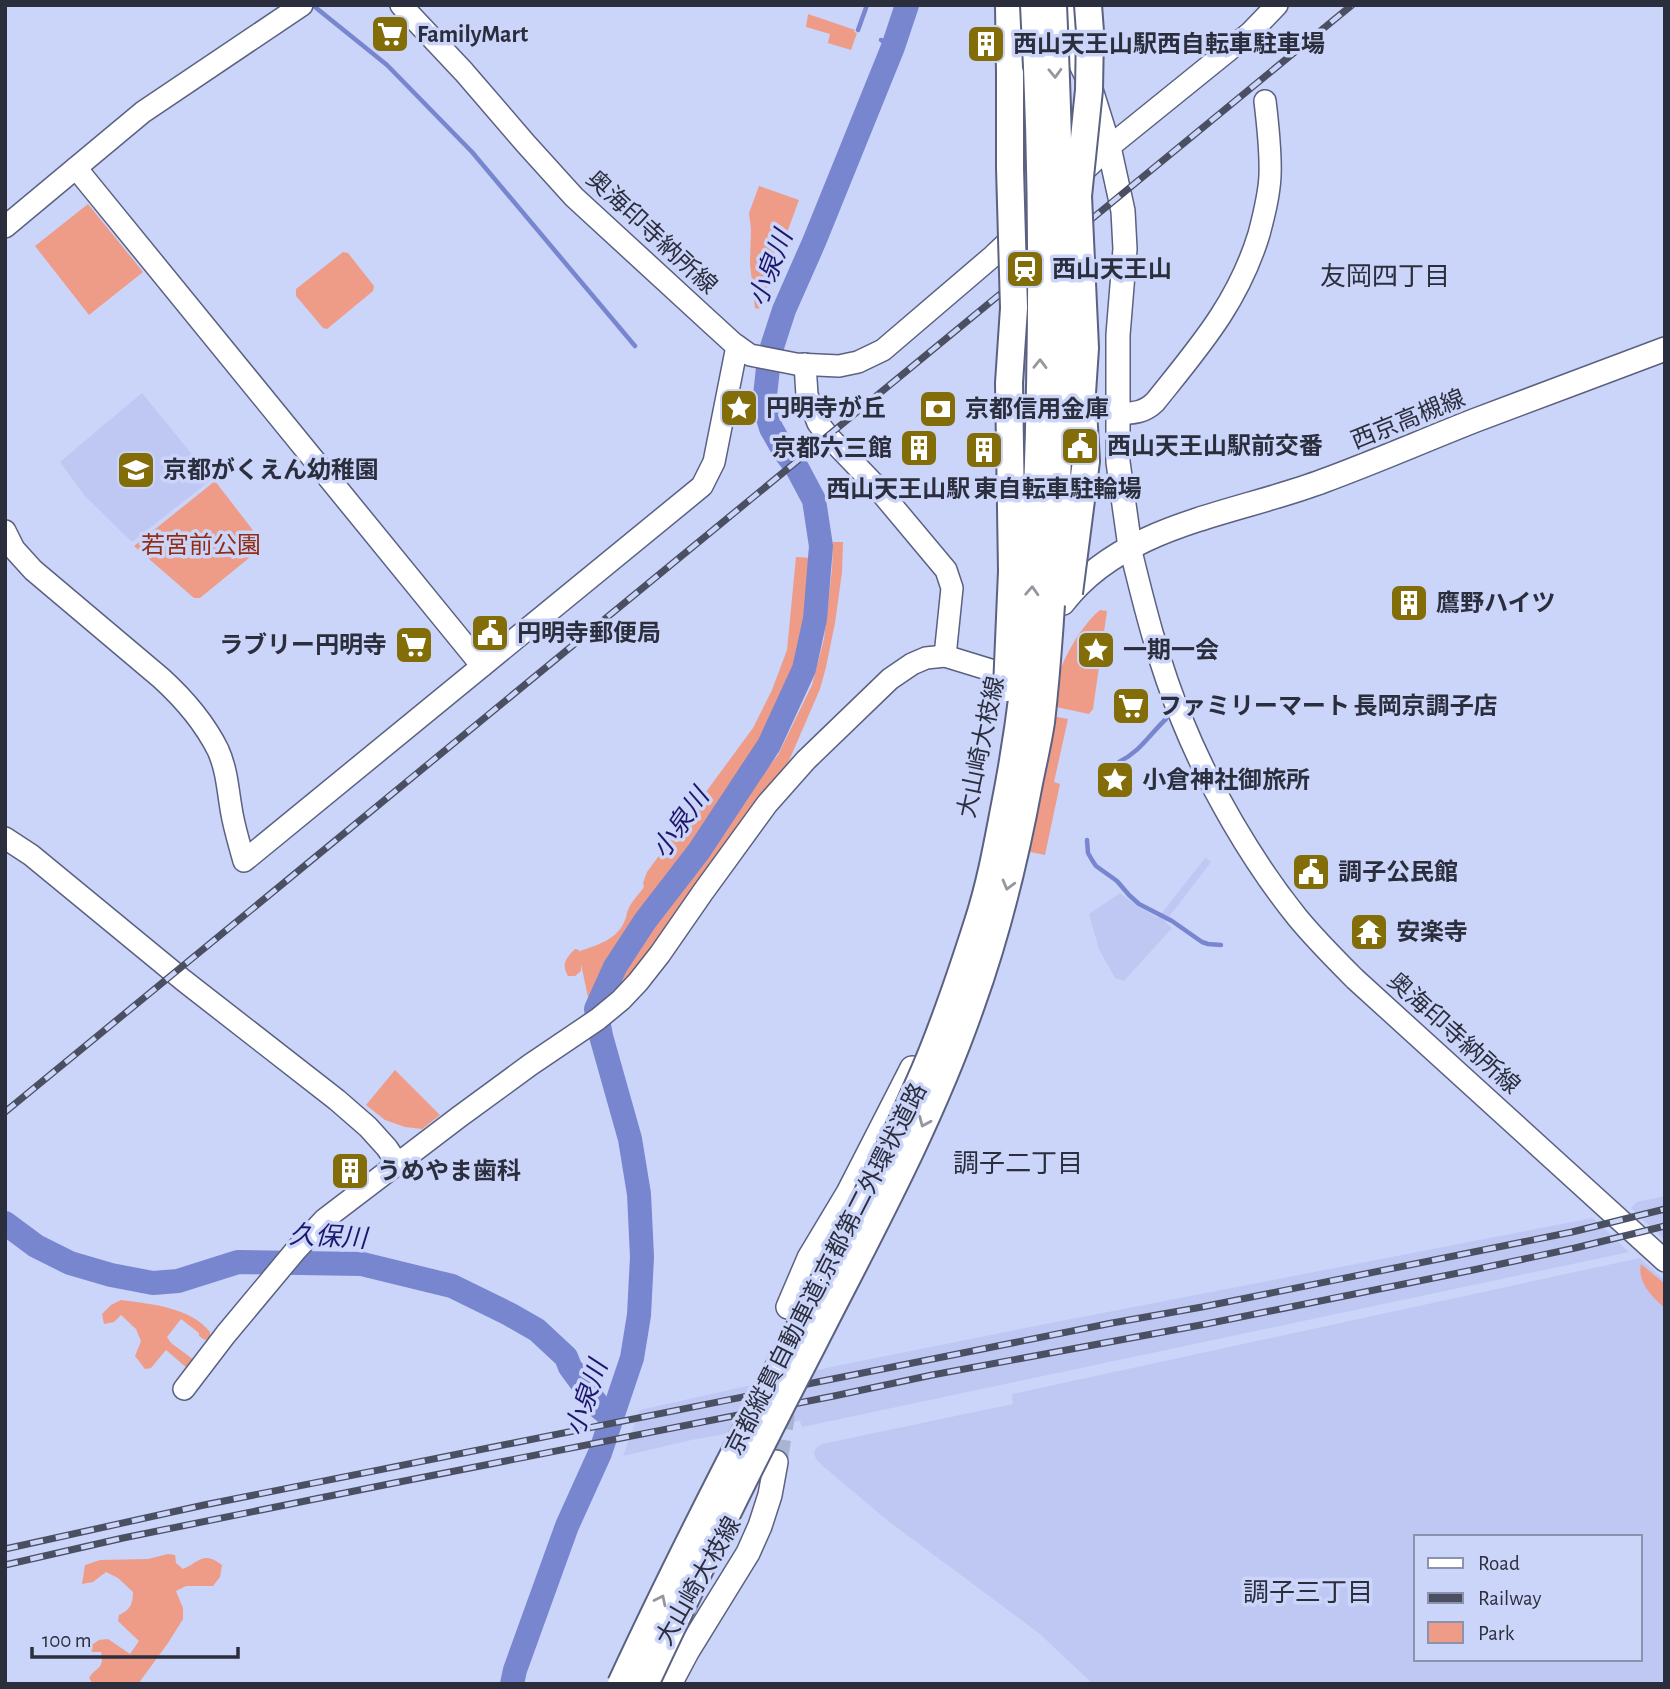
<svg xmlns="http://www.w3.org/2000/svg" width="1670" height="1689" viewBox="0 0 1670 1689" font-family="'Alegreya Sans','Noto Sans JP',sans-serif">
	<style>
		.built { fill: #bec8f3; fill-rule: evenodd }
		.green { fill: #ee9c88 }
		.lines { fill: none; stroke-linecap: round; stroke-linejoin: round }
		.stream { stroke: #7885cf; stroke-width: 4.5 }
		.river { stroke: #7885cf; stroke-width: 24 }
		.primary-tunnel { stroke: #abb3d3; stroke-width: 23; stroke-dasharray: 23 11; stroke-linecap: butt }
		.secondary-casing { stroke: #5a6181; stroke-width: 24 }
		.primary-casing { stroke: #5a6181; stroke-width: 26 }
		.highway-casing { stroke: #5a6181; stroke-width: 30 }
		.secondary { stroke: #fff; stroke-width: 21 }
		.primary { stroke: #fff; stroke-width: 23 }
		.highway { stroke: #fff; stroke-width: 26 }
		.rail-casing { stroke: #4b4f62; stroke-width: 7 }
		.rail { stroke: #cbd4f9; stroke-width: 4.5; stroke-dasharray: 13; stroke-linecap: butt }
		.highway-bridge-casing { stroke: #5a6181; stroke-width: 30; stroke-linecap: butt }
		.highway-bridge { stroke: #fff; stroke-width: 26 }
		.oneway { stroke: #95969e }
		.labels { text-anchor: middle; stroke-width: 7; stroke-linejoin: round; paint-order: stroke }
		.poi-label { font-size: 24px; font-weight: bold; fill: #2b2e3c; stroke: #cbd4f9; text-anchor: start }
		.street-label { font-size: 24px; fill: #2b2e3c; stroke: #cbd4f9 }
		.park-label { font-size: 24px; fill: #922c12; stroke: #cbd4f9 }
		.water-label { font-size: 26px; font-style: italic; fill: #1c176d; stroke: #cbd4f9 }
		.neighbourhood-label { font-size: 26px; fill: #2b2e3c; stroke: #cbd4f9 }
	</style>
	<rect width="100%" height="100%" fill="#cbd4f9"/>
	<!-- built -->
	<g class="built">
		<path d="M142 393 212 479 132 542 85 496 60 462Z"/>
		<path d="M1205 858 1211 862 1165 922 1172 928 1124 981 1115 978 1099 949 1089 914 1120 893 1137 906 1158 918Z"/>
		<path d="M1665 1196V1240L1631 1208 1637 1202Z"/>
		<path d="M1593 1218 1629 1252 802 1427 800 1421 691 1440 623 1456 640 1410 836 1366 1020 1329Z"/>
		<path d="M1640 1258 1665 1281V1680L1652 1684H1093L1040 1634 887 1520 823 1466 816 1459 814 1453 816 1448 822 1444 1013 1404 1012 1394ZM1416 1537H1640V1659H1416Z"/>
	</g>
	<!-- green -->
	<g class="green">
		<path d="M808 14 855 30 854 32 857 33 851 50 828 43 830 34 806 27Z"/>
		<path d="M759 186 799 200 759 309 755 308 750 264 751 229 749 213Z"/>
		<path d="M88 204 143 272 89 315 35 246Z"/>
		<path d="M343 252 348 253 374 286 373 291 327 329 323 328 296 296V289Z"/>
		<path d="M215 481 262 542 260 549 200 598H194L134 546Z"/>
		<path d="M833 542H843L842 572 835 623 826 667 820 689 788 763 742 819 629 978 619 988 614 980 628 957 725 821 778 755 812 685 824 639 832 569Z"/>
		<path d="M796 557 813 558 816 566 811 618 796 673 764 743 741 782 720 806 699 838 607 959 595 983 592 1001 589 1002 581 964V971L575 976H568C561 964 566 958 575 949L579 950 580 953V951C598 945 618 939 625 920 627 917 626 913 628 910 631 902 639 894 644 887L643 883 647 872 753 728 772 690 787 650Z"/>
		<path d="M1100 610 1107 611 1093 709 1089 714 1047 705C1057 673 1074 632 1100 610Z"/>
		<path d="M1036 713 1068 719 1054 782 1060 784 1045 855 1007 847Z"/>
		<path d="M395 1070 440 1115 422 1129 405 1127 385 1120 366 1105Z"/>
		<path d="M1641 1264 1665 1284V1308C1652 1297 1637 1282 1641 1264Z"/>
		<path d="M121 1300C151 1304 190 1307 210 1332V1338L205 1340 199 1336V1333L181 1319 167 1337 171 1343 194 1360 187 1368 166 1350 151 1368 145 1369 135 1356 141 1341 136 1329 121 1315 114 1322 104 1324 102 1314 111 1305Z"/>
		<path d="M168 1554 175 1555 176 1563 183 1569C201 1561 203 1551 222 1565L220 1577 213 1586H186L176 1591 183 1608V1619L168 1643 138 1684H93L89 1678C96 1666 105 1670 101 1652H92L90 1646 99 1640 108 1639 130 1654 139 1641 118 1621 119 1615C130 1610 133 1604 133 1592L118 1578 106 1572 93 1582 82 1584 85 1565 100 1560 148 1559Z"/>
	</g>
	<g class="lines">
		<!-- stream -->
		<g class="stream">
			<path d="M315 7 387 65 472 152 635 346"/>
			<path d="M858 30 867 5"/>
			<path d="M881 40 893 47"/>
			<path d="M1119 762C1141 751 1149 735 1166 719"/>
			<path d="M1087 840 1088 853 1092 860 1096 866 1117 881 1129 895 1139 904 1172 921 1202 942 1208 944 1221 945"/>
		</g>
		<!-- river -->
		<g class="river">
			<path d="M5 1223 36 1246 70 1263 111 1275 153 1283 178 1281 238 1262 362 1264 452 1286 509 1314 537 1330 566 1357 570 1367 600 1408 611 1417"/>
			<path d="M512 1684 515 1670 567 1526 600 1453 632 1358 639 1315 642 1257 639 1194 630 1139 601 1036 596 1009 615 967 645 921 699 851 769 745 804 669 815 619 821 546 814 500 797 468 784 451 771 428 764 405 768 368 772 347 784 310 814 242 893 47 907 5"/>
		</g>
		<!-- primary-tunnel -->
		<path class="primary-tunnel" d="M776 1462 783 1418V1406"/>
		<defs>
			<g id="secondary">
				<path d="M401 5 464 72 526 144 574 197 710 322 733 343 750 355 796 364 839 366 858 362 883 350 993 256 1048 204"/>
				<path d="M76 168 482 666"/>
				<path d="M1074 180 1109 147 1250 33 1277 5"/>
				<path d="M5 227 143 112 302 5"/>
				<path d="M805 364 807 395 818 423 828 436 874 484 946 570 952 588 945 656"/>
				<path d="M1118 414C1133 413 1144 413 1155 402 1199 347 1238 303 1259 234 1264 215 1269 196 1270 176 1271 151 1268 126 1265 101"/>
				<path d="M5 531 14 549 33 570 161 678C183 698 205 724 218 750 228 772 228 796 233 819 236 833 240 847 244 861L702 486 714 462 737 346"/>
				<path d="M1130 547C1144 605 1159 665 1182 720 1209 787 1252 861 1297 917 1315 939 1335 959 1355 979L1665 1261"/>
				<path d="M5 838 31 855 183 980 337 1100 368 1127 387 1148 397 1163"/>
				<path d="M184 1389 226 1334 296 1250 325 1219 459 1117 530 1065 598 1019 621 1000 638 982 660 954 703 892 767 804 806 760 890 679 912 664 926 658 945 656 1020 679"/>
			</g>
			<g id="primary">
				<path d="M1073 5 1081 43"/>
				<path d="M1054 7 1087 77 1109 147 1123 211 1125 249 1118 335V462L1130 547"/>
				<path d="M1063 603C1123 524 1236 514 1323 481 1375 462 1425 440 1476 420 1539 396 1602 373 1665 349"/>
				<path d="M788 1307 809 1258 848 1193 912 1068"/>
				<path d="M670 1684 687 1652 748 1553 760 1526 770 1495 776 1462"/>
			</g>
			<g id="highway">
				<path d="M1009 5 1010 73"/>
				<path d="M1014 152 1024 112 1032 73"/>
			</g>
		</defs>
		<!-- secondary casing -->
		<use href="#secondary" class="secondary-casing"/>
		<!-- primary casing -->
		<use href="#primary" class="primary-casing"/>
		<!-- highway casing -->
		<use href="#highway" class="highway-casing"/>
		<!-- secondary -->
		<use href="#secondary" class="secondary"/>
		<!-- primary -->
		<use href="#primary" class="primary"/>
		<!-- highway -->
		<use href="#highway" class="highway"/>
		<defs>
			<g id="rail">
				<path d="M5 1112 1352 5"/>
				<path d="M5 1549 204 1505 1112 1323 1202 1307 1572 1232 1665 1209"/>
				<path d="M5 1565 123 1538 389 1484 834 1396 932 1375 1206 1324 1473 1270 1575 1248 1665 1226"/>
			</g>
		</defs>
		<!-- rail casing -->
		<use href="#rail" class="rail-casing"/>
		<!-- rail -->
		<use href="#rail" class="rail"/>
		<defs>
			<g id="highway-bridge">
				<path d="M1069 593 1086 461 1082 393 1085 348 1078 196 1089 90 1090 32 1088 5"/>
				<path d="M1007 688 1012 571 1009 383 1014 308 1010 168V73"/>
				<path d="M621 1684C666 1587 714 1492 763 1398 819 1290 876 1183 924 1072 945 1023 962 972 978 922 990 885 997 847 1004 810 1018 740 1027 670 1032 599 1035 564 1035 528 1037 493 1043 330 1043 168 1034 5"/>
				<path d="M645 1684C699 1569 755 1455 814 1342 870 1232 930 1123 971 1005 997 933 1015 859 1029 783 1033 763 1038 742 1041 722 1050 643 1054 563 1057 483 1064 324 1060 165 1053 5"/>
			</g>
		</defs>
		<!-- highway-bridge casing -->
		<use href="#highway-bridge" class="highway-bridge-casing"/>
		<!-- highway-bridge -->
		<use href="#highway-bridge" class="highway-bridge"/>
	</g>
	<!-- one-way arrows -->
	<defs><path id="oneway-chevron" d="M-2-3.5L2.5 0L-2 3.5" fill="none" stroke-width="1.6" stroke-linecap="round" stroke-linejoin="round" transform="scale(1.75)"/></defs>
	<g class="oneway">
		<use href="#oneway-chevron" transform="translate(1055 73) rotate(88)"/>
		<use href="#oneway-chevron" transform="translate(1040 364) rotate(-89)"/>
		<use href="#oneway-chevron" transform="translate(1032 591) rotate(-87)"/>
		<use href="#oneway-chevron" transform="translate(1008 885) rotate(105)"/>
		<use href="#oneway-chevron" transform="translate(924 1122) rotate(113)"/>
		<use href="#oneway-chevron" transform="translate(661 1600) rotate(-64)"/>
	</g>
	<!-- icons -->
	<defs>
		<symbol id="supermarket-square" viewBox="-11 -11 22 22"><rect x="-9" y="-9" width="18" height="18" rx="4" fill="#826d08" stroke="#cbd4f9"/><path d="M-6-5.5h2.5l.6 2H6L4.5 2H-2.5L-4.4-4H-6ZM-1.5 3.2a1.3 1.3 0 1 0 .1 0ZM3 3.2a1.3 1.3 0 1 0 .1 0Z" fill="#fff"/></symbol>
		<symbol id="building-square" viewBox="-11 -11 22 22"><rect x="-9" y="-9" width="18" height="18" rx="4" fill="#826d08" stroke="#cbd4f9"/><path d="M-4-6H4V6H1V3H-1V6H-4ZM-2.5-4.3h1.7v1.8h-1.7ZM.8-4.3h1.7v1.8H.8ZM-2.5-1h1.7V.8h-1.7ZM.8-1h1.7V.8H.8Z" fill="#fff"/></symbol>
		<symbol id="station-square" viewBox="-11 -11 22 22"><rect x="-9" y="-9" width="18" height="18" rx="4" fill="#826d08" stroke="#cbd4f9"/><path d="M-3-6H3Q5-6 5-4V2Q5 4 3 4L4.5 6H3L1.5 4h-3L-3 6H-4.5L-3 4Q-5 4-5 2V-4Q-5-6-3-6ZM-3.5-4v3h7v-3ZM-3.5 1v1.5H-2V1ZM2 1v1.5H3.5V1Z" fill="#fff"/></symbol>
		<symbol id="sight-square" viewBox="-11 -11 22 22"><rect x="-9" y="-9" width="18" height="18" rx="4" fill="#826d08" stroke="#cbd4f9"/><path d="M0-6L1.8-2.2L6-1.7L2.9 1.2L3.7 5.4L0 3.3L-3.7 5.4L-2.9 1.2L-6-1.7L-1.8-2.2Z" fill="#fff"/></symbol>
		<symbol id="bank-square" viewBox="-11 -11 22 22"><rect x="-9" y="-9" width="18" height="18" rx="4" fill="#826d08" stroke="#cbd4f9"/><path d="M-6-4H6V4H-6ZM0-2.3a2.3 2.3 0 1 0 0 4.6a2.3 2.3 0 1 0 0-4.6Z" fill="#fff"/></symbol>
		<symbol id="civic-square" viewBox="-11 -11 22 22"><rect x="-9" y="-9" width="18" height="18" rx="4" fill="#826d08" stroke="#cbd4f9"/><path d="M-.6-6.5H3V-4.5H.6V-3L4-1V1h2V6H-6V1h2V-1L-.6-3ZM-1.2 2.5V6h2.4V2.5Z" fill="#fff"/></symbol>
		<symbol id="school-square" viewBox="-11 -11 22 22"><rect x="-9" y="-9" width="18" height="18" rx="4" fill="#826d08" stroke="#cbd4f9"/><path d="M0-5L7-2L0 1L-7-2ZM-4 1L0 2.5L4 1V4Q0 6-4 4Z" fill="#fff"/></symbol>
		<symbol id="temple-square" viewBox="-11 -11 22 22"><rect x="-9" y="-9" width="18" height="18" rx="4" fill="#826d08" stroke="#cbd4f9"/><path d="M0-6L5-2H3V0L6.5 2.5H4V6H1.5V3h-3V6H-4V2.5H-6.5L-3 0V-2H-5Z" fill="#fff"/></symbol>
	</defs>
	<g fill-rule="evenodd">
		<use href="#supermarket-square" x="368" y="12" width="44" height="44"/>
		<use href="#building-square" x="964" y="22" width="44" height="44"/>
		<use href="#station-square" x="1003" y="247" width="44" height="44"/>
		<use href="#sight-square" x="717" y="386" width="44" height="44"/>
		<use href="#bank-square" x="916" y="387" width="44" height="44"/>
		<use href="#civic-square" x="1058" y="424" width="44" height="44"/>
		<use href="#building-square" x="897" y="426" width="44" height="44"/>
		<use href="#building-square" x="962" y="428" width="44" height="44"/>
		<use href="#school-square" x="114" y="448" width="44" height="44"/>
		<use href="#building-square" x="1387" y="581" width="44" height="44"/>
		<use href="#civic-square" x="468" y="611" width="44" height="44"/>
		<use href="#supermarket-square" x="392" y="623" width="44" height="44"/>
		<use href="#sight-square" x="1074" y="628" width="44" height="44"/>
		<use href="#supermarket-square" x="1109" y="684" width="44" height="44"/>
		<use href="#sight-square" x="1093" y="758" width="44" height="44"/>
		<use href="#civic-square" x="1289" y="850" width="44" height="44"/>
		<use href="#temple-square" x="1347" y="910" width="44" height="44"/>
		<use href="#building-square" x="328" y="1149" width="44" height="44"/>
	</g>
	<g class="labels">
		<!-- poi labels -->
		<g class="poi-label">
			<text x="417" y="42">FamilyMart</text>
			<text x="1013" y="52">西山天王山駅西自転車駐車場</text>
			<text x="1052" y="277">西山天王山</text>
			<text x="766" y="416">円明寺が丘</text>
			<text x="965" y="417">京都信用金庫</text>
			<text x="1107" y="454">西山天王山駅前交番</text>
			<text x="892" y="456" text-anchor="end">京都六三館</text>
			<text x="163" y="478">京都がくえん幼稚園</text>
			<text x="984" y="497" text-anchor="middle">西山天王山駅 東自転車駐輪場</text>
			<text x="1436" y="611">鷹野ハイツ</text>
			<text x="517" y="641">円明寺郵便局</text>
			<text x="387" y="653" text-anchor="end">ラブリー円明寺</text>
			<text x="1123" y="658">一期一会</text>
			<text x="1158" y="714">ファミリーマート 長岡京調子店</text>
			<text x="1142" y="788">小倉神社御旅所</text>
			<text x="1338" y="880">調子公民館</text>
			<text x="1396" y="940">安楽寺</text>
			<text x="377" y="1179">うめやま歯科</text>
		</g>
		<!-- street labels -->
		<g class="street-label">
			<text transform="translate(652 232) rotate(43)" y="8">奥海印寺納所線</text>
			<text transform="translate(1408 419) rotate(-22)" y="8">西京高槻線</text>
			<text transform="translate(981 747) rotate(-78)" y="8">大山崎大枝線</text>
			<text transform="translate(1454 1033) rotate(42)" y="8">奥海印寺納所線</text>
			<text transform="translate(826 1269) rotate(-63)" y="8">京都縦貫自動車道;京都第二外環状道路</text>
			<text transform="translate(698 1581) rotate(-60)" y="8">大山崎大枝線</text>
		</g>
		<!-- park labels -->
		<g class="park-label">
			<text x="201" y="553">若宮前公園</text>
		</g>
		<!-- water labels -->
		<g class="water-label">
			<text transform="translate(770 268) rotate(-69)" y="9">小泉川</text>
			<text transform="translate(680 823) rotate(-55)" y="9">小泉川</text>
			<text transform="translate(328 1236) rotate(3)" y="9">久保川</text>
			<text transform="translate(586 1398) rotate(-71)" y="9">小泉川</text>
		</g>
		<!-- neighbourhood labels -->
		<g class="neighbourhood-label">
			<text x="1385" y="285">友岡四丁目</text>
			<text x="1018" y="1172">調子二丁目</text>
			<text x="1308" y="1601">調子三丁目</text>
		</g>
	</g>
	<!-- border -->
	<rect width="1670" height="1689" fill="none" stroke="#2b2e3c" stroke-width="14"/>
	<!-- legend -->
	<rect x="1414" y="1535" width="228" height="126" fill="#cbd4f9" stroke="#8b92ad" stroke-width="2"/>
	<rect x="1428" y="1558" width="35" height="10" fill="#ffffff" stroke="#8b92ad" stroke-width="2"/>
	<text x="1478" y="1570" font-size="21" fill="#2b2e3c">Road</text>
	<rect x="1428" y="1593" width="35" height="10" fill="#4b4f62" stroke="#8b92ad" stroke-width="2"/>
	<text x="1478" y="1605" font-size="21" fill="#2b2e3c">Railway</text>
	<rect x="1428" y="1622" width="35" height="21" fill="#ee9c88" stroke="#8b92ad" stroke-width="2"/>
	<text x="1478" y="1640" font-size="21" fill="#2b2e3c">Park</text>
	<!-- scale -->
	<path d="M32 1647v10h206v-10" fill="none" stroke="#2b2e3c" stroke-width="3.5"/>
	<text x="42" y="1647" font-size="21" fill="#2b2e3c" stroke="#cbd4f9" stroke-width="5" paint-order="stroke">100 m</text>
</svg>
